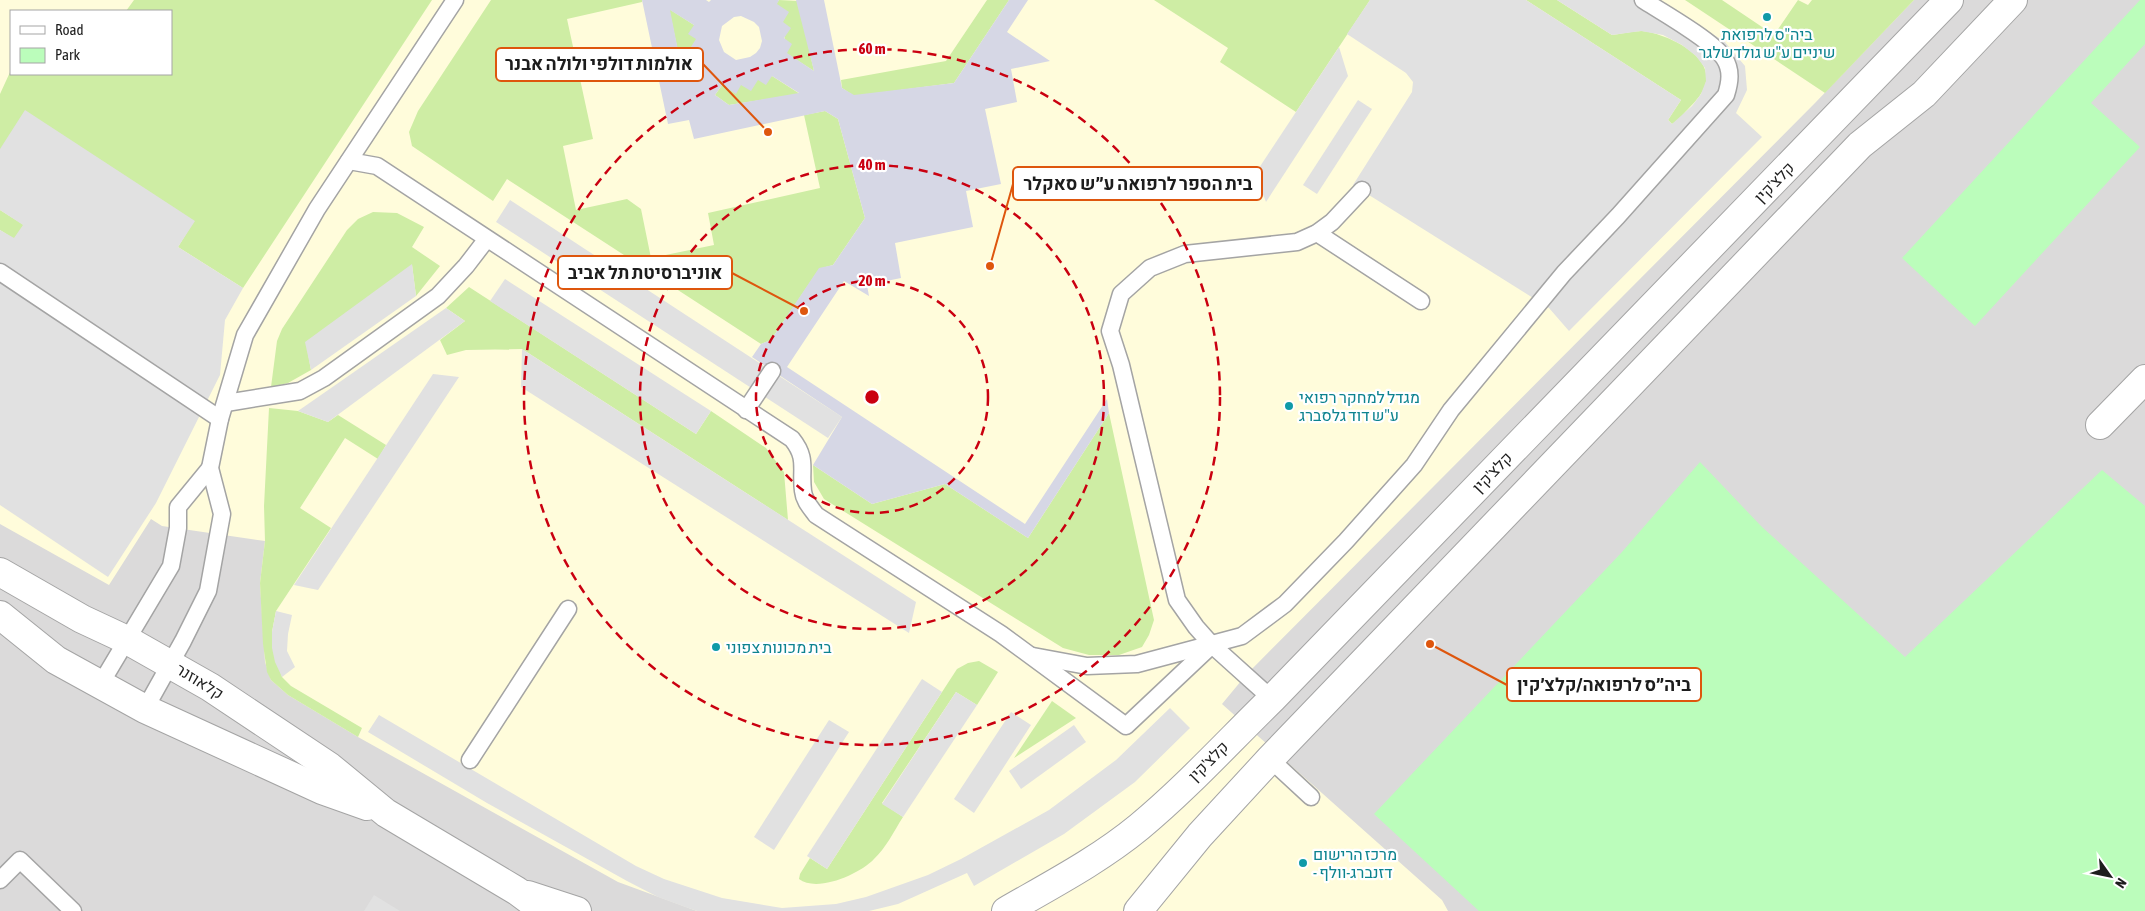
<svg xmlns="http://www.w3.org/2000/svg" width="2145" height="911" viewBox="0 0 2145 911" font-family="'Asap Condensed',Heebo,sans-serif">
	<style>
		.residential { fill: #dbdada; fill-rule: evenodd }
		.education { fill: #fffcdb; fill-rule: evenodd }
		.grass { fill: #ceeda4 }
		.park { fill: #bbfdbb }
		.parking { fill: #e1e1e1 }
		.plaza { fill: #d6d7e5; fill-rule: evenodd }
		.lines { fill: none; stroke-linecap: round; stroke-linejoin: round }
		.service-casing { stroke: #a4a4a4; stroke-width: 19 }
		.minor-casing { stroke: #a4a4a4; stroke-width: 30 }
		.tertiary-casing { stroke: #a4a4a4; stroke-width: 30 }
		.service { stroke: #fff; stroke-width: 16 }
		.minor { stroke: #fff; stroke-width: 28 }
		.tertiary { stroke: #fff; stroke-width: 28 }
		.ring { fill: none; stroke: #ca0010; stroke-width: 2.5; stroke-dasharray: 9 6 }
		.culture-dot { fill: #0f9aa8; stroke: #fff; stroke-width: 2 }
		.labels { text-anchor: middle; stroke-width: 4.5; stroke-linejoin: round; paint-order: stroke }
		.culture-label { font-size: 16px; fill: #0d838f; stroke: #fff; text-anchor: start }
		.street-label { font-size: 16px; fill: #1d1d1d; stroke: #fff }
		.centre { fill: #ca0010; stroke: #fff; stroke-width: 2.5 }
		.ring-label { font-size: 15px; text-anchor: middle; font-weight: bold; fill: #ca0010; stroke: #fff; stroke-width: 4.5; stroke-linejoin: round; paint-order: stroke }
		.leader { fill: none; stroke: #de560d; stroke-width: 2 }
		.callout-dot { fill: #de560d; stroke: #fff; stroke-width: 2 }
		.callout { fill: #fff; stroke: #de560d; stroke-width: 2 }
		.callout-label { font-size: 18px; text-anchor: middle; font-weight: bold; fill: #1d1d1d }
	</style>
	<rect width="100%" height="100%" fill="#efeae2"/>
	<!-- residential -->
	<path class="residential" d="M0 0H2145V911H0ZM11 11H171V74H11Z"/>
	<!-- education -->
	<path class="education" d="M0 0H1914L1815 103 1246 675 1222 704 1442 900 1448 911H697L618 882 358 737 288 695 271 680 265 662 260 583 265 541 162 526 151 519 109 585 0 524ZM11 11H171V74H11Z"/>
	<!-- grass -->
	<g class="grass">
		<path d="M134 0H432L243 288 178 247 194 221 0 149V94L11 70V74H171V11H126Z"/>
		<path d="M491 0H642V2L567 19 593 139 563 146 576 210 627 199 641 209 651 258 714 245 708 213 820 188 804 115 825 111 838 119 865 218 833 265 819 269 771 340 761 344 507 179 493 201 412 146 409 132 418 111Z"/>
		<path d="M779 0 798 1 814 71 786 53 783 22 776 4Z"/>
		<path d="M987 0H1009L954 83 854 96 842 88 841 80 946 61Z"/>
		<path d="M1154 0H1370L1296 112 1220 62 1228 48Z"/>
		<path d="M1526 0H1557L1612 35C1621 34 1633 31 1642 31 1664 33 1712 54 1706 82 1704 92 1696 101 1689 108 1684 113 1679 120 1672 124L1668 120 1681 100Z"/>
		<path d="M1685 0H1722L1774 35 1798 0 1808 5 1812 0H1914L1825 93Z"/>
		<path d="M669 9 694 25 701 71 694 81 683 75Z"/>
		<path d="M772 76 800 94 729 105 715 95 722 85 742 84Z"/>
		<path d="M0 210 24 225 14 239 0 230Z"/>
		<path d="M373 212 397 213 424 227 412 247 440 266 416 296 412 265 306 342 311 370 288 383 271 387 277 341 282 329 347 230 358 219Z"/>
		<path d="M469 287 696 434 711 411 766 448 784 472 788 520 522 349 466 350 447 355 440 340 465 321 446 308Z"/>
		<path d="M269 408 298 411 328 422 338 415 386 445 378 459 345 438 300 508 331 528 276 611 272 632 282 677 291 686 362 728 358 737 288 695 271 680 267 672 263 644 260 583 265 541 264 506Z"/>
		<path d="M1109 413 1154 620 1149 635 1142 647 1119 655H1089L1063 648 824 499 814 482 813 465 872 504 945 484 1028 538Z"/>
		<path d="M979 661 998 672 977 705 956 692 882 803 903 817C894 831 886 848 874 859 860 874 817 893 799 879L800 874 810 858 827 869 957 669 968 663Z"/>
		<path d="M1052 701 1076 718 1014 758Z"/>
	</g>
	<!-- park -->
	<g class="park">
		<path d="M2140 0H2145V44L2091 103 2140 147 1975 326 1902 258Z"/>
		<path d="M1700 462 1762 527 1905 657 2102 470 2145 506V911H1479L1374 814 1622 552Z"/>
	</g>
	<!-- parking -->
	<g class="parking">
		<path d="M1370 0H1526L1681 100 1668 120 1672 124 1692 106 1701 94 1706 81 1705 68 1696 56 1682 45 1663 35 1641 31 1612 35 1557 0H1660L1725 42 1745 66 1747 90 1736 113 1762 137 1569 331 1549 308 1353 185 1412 92 1413 82 1406 73 1347 34Z"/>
		<path d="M1339 47 1348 76 1266 202 1255 174Z"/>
		<path d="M1358 100 1372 109 1317 194 1303 185Z"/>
		<path d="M25 110 195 221 178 247 243 288 225 320 220 375 156 503 108 577 0 505V230L14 238 23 225 0 210V149Z"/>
		<path d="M510 200 842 417 828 438 496 222Z"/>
		<path d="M412 264 416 296 311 370 305 342Z"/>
		<path d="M505 279 711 411 696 434 490 301Z"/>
		<path d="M446 308 465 321 328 422 298 411Z"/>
		<path d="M522 349 916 602 909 633 521 387Z"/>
		<path d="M433 374 459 377 318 590 294 585Z"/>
		<path d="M276 611 292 615 288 634 287 651 295 667 282 677 275 662 272 648V632Z"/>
		<path d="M922 679 942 692 827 869 807 856Z"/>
		<path d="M956 692 977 705 903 817 882 804Z"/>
		<path d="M1170 708 1190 728 1135 782 1064 834 974 886 967 873 898 904 869 911H697L688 908 658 897 627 881 487 803 368 732 379 715 636 866 664 879 722 898 782 908 836 904 866 897 928 875 961 859 1049 810 1116 760Z"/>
		<path d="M1011 712 1031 725 974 813 954 799Z"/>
		<path d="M829 720 849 732 774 850 754 837Z"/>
		<path d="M1074 725 1086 742 1021 789 1009 771Z"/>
		<path d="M374 895 400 911H364Z"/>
	</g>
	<!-- plaza -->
	<path class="plaza" d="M642 0H706L709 2 711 0H779L777 4 789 12 783 22 791 28 784 38 792 44 787 53 814 71 796 0H824L842 88 854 95 954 83 1009 0H1028L1007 32 1050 61 1011 69 1017 102 985 109 1001 184 966 191 973 227 895 243 901 278 867 285 869 296 844 281 787 367 1025 524 1107 399 1109 413 1028 538 945 484 872 504 813 465 842 417 752 357 761 344 771 340 819 268 833 265 865 218 838 119 825 111 694 139 689 120 668 124ZM670 10 694 25 688 34 696 39 689 50 697 57 692 65 700 71 694 81 683 75ZM741 16 754 22 759 27 762 41 760 48 756 53 750 57 736 60 724 52 719 40 722 26 734 17ZM772 76 799 93 729 105 715 95 722 85 736 94 741 85 751 91 758 80 766 85Z"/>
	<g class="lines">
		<defs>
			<g id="service">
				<path d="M349 161 377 166 792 439C808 459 800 469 803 491 804 501 811 508 816 515L1001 634 1126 726 1212 645"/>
				<path d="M1317 233 1421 301"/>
				<path d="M0 272 220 419"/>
				<path d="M226 403 300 391 324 378 438 296 466 266 486 240"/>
				<path d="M746 410 772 371"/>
				<path d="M1033 656 1087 666 1137 664 1242 636 1285 604 1346 541 1414 465 1451 410 1564 273 1618 216 1726 95C1730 82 1732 70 1724 58 1713 41 1662 12 1643 0"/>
				<path d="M100 685 171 566 178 528V507L210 468"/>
				<path d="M1272 699 1212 645 1196 627 1177 600 1121 365 1110 331 1121 294 1150 268 1185 254 1297 242 1317 233 1332 222 1362 190"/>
				<path d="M145 709 183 641 208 591 222 514 210 468 220 419 245 335 317 209 455 0"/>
				<path d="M1270 759 1311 797"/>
				<path d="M470 760 568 609"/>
				<path d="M0 880 20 860 73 911"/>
			</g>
			<path id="minor" d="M2100 425 2145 379"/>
			<g id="tertiary">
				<path d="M0 572 82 619 127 640 210 687 330 767 386 813 517 891 544 911"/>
				<path d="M0 615 56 660 145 709 322 790 367 806"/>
				<path d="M528 895 577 911"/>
				<path d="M1006 911C1051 885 1099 860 1139 827 1186 788 1228 742 1272 699L1949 0"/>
				<path d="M1138 911 1200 835 1270 759 1860 145 1924 94 2013 0"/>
			</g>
		</defs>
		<!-- service casing -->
		<use href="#service" class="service-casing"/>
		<!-- minor casing -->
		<use href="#minor" class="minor-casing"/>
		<!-- tertiary casing -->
		<use href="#tertiary" class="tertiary-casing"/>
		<!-- service -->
		<use href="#service" class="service"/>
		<!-- minor -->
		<use href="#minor" class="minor"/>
		<!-- tertiary -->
		<use href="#tertiary" class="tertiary"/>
	</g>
	<!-- distance rings -->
	<g class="ring">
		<circle cx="872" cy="397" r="116"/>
		<circle cx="872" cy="397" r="232"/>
		<circle cx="872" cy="397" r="348"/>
	</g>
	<!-- markers -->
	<g class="culture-dot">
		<circle cx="1767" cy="17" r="5"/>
		<circle cx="1289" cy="406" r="5"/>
		<circle cx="716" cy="647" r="5"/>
		<circle cx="1303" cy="863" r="5"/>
	</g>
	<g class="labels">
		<!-- culture labels -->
		<g class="culture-label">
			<text x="1767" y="40" text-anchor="middle">ביה"ס לרפואת<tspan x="1767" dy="18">שיניים ע"ש גולדשלגר</tspan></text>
			<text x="1299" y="403">מגדל למחקר רפואי<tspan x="1299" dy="18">ע"ש דוד גלסברג</tspan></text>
			<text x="726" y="653">בית מכונות צפוני</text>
			<text x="1313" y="860">מרכז הרישום<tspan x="1313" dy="18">- דזנברג-וולף</tspan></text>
		</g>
		<!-- street labels -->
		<g class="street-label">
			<text transform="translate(1774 182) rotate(-46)" y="6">קלצ'קין</text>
			<text transform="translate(1492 472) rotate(-46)" y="6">קלצ'קין</text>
			<text transform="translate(200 681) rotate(32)" y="6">קלאוזנר</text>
			<text transform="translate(1208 761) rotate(-45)" y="6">קלצ'קין</text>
		</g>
	</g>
	<circle cx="872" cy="397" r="8" class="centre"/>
	<g class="ring-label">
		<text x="872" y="54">60 m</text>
		<text x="872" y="170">40 m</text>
		<text x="872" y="286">20 m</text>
	</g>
	<!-- callouts -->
	<path class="leader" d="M768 132L703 64M990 266L1013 184M804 311L732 273M1430 644L1507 685"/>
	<g class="callout-dot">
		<circle cx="768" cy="132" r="5"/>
		<circle cx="990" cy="266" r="5"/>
		<circle cx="804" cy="311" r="5"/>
		<circle cx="1430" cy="644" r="5"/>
	</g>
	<g class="callout">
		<rect x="496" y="48" width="207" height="33" rx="5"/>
		<rect x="1013" y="167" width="249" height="33" rx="5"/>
		<rect x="558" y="256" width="174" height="33" rx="5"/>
		<rect x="1507" y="668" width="194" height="33" rx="5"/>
	</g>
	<g class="callout-label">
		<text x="599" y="70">אולמות דולפי ולולה אבנר</text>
		<text x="1138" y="190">בית הספר לרפואה ע״ש סאקלר</text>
		<text x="645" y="279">אוניברסיטת תל אביב</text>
		<text x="1604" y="691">ביה״ס לרפואה/קלצ׳קין</text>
	</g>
	<!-- legend -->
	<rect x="10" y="10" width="162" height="65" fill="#ffffff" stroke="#a5a5a5"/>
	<rect x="20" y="26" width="25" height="8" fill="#ffffff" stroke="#a5a5a5"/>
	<text x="55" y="35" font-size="15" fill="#1d1d1d">Road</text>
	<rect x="20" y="48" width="25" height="15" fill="#bbfdbb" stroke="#a5a5a5"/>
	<text x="55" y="60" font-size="15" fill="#1d1d1d">Park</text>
	<!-- north arrow -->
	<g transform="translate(2110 876) rotate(123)" stroke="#ffffff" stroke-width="4" paint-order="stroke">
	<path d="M0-4L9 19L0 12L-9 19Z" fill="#1d1d1d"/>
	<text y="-8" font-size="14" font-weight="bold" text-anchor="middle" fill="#1d1d1d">N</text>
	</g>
</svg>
